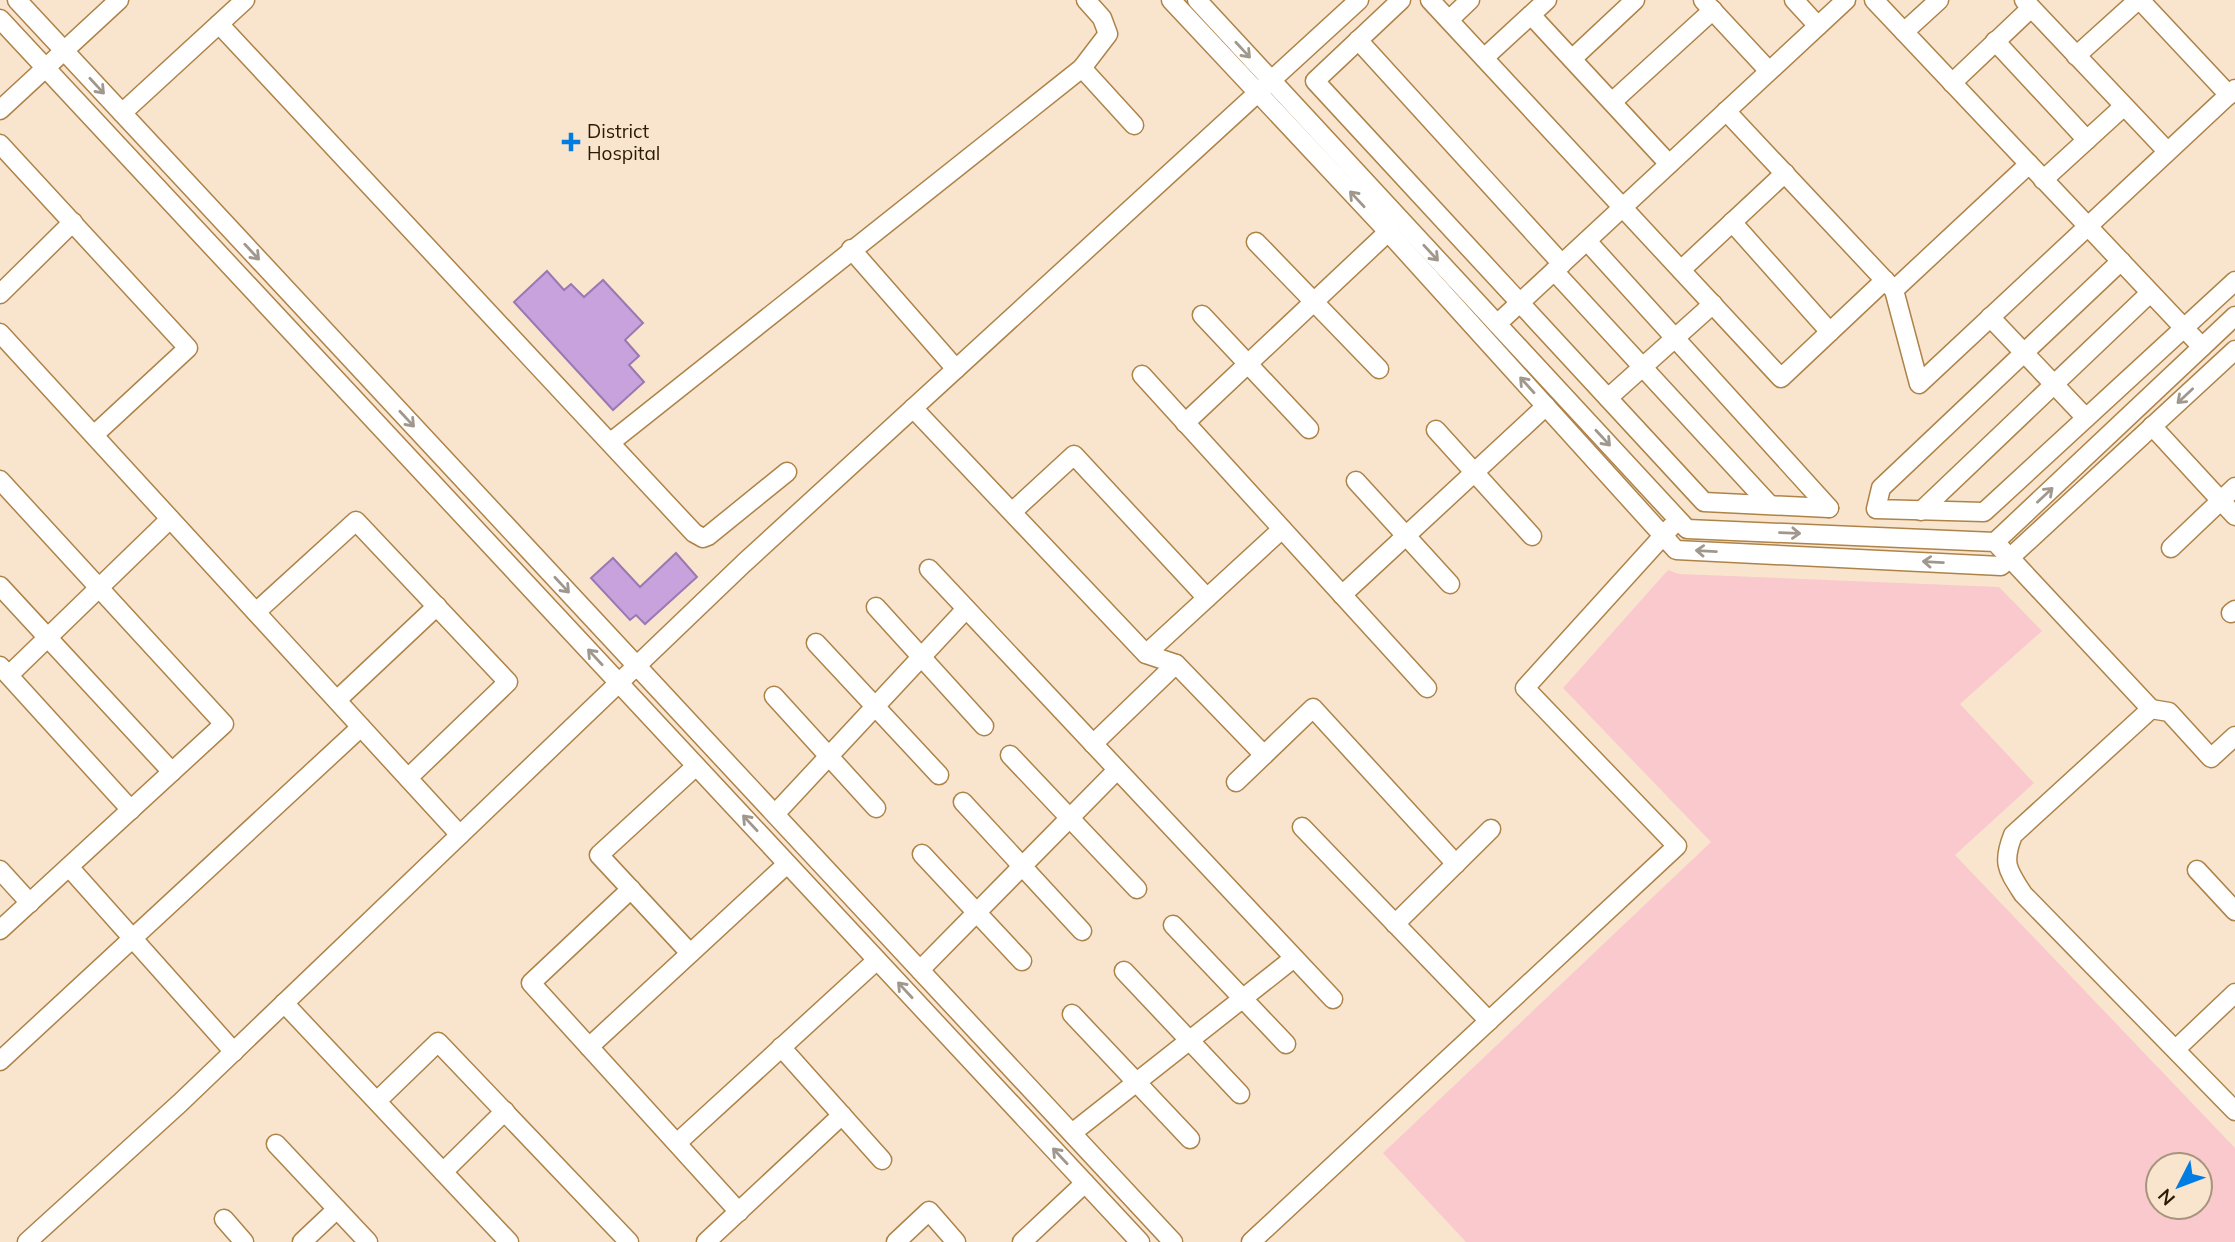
<svg xmlns="http://www.w3.org/2000/svg" width="2235" height="1242" viewBox="0 0 2235 1242" font-family="Mulish,sans-serif">
	<style>
		.green { fill: #f9c9cd; fill-rule: evenodd }
		.building { fill: #c7a2dd; stroke: #9c78b1; stroke-width: 2 }
		.lines { fill: none; stroke-linecap: round; stroke-linejoin: round }
		.minor-casing { stroke: #ae8348; stroke-width: 21 }
		.minor { stroke: #fff; stroke-width: 18 }
		.oneway { stroke: #a0988d }
		.poi-dot { fill: #007ce3; stroke: #f9e5ce; stroke-width: 2.5 }
		.labels { text-anchor: middle; stroke-width: 5; stroke-linejoin: round; paint-order: stroke }
		.poi-label { font-size: 19px; fill: #2b1a02; stroke: #f9e5ce; text-anchor: start }
	</style>
	<rect width="100%" height="100%" fill="#f9e5ce"/>
	<!-- green -->
	<path class="green" d="M1668 570 1679 574 1999 587 2042 631 1960 704 2034 783 1955 855 2235 1148V1242H1466L1383 1153 1711 842 1563 688ZM2158 1165H2200V1207H2158Z"/>
	<!-- building -->
	<g class="building">
		<path d="M547 271 564 290 571 284 584 297 603 280 643 323 625 340 639 356 629 365 644 382 613 410 514 302Z"/>
		<path d="M676 553 697 577 645 624 636 615 630 620 591 578 613 558 640 587Z"/>
	</g>
	<g class="lines">
		<defs>
			<g id="minor">
				<path d="M17 0 1173 1242"/>
				<path d="M1171 0 1380 223 1676 550 2001 566 2235 350"/>
				<path d="M1197 0 1687 529 1995 542 2151 709 2013 835C2002 863 2007 869 2023 894L2235 1111"/>
				<path d="M1401 0 1315 81 1704 502 1829 508"/>
				<path d="M1430 0 1781 378 1885 280"/>
				<path d="M1703 0 1769 71"/>
				<path d="M1794 0 1818 26"/>
				<path d="M1874 0 2202 347"/>
				<path d="M2024 0 2167 151"/>
				<path d="M2140 0 2229 95"/>
				<path d="M1531 15 1669 164"/>
				<path d="M0 19 1140 1242"/>
				<path d="M1449 20 1470 0"/>
				<path d="M219 24 694 533 703 538 708 536 787 472"/>
				<path d="M1904 32 1939 0"/>
				<path d="M1358 40 1562 264"/>
				<path d="M1995 41 2087 140"/>
				<path d="M2076 56 2138 0"/>
				<path d="M1484 58 1547 0"/>
				<path d="M1572 59 1635 0"/>
				<path d="M1082 68 1134 125"/>
				<path d="M1952 83 2031 8"/>
				<path d="M1612 102 1713 10"/>
				<path d="M0 110 119 0"/>
				<path d="M1726 111 1894 290 1919 384 2235 89"/>
				<path d="M122 113 245 0"/>
				<path d="M0 144 188 348 94 435"/>
				<path d="M2043 180 2124 106"/>
				<path d="M1732 222 1830 332"/>
				<path d="M1587 241 1829 508"/>
				<path d="M1256 242 1379 369"/>
				<path d="M851 249 956 369"/>
				<path d="M2121 261 1881 488 1876 509 1984 512 2235 281"/>
				<path d="M1681 270 1785 173"/>
				<path d="M1554 271 1769 504"/>
				<path d="M1894 290 2029 164"/>
				<path d="M0 294 73 222"/>
				<path d="M1202 315 1309 429"/>
				<path d="M1990 317 2086 418"/>
				<path d="M1497 324 1846 0"/>
				<path d="M0 333 460 835"/>
				<path d="M1142 375 1427 688"/>
				<path d="M1608 398 1713 304"/>
				<path d="M913 408 1146 654 1176 664 1264 755"/>
				<path d="M1185 423 1388 232"/>
				<path d="M2152 426 2235 516"/>
				<path d="M1436 430 1532 536"/>
				<path d="M611 442 1082 68 1108 34 1102 18 1086 0"/>
				<path d="M0 480 224 724 0 930"/>
				<path d="M1356 481 1450 584"/>
				<path d="M1921 511 2150 293"/>
				<path d="M1012 512 1074 455 1207 598"/>
				<path d="M1995 542 2235 316"/>
				<path d="M2171 548 2235 487"/>
				<path d="M929 569 1333 999"/>
				<path d="M0 586 172 772"/>
				<path d="M1342 595 1546 406"/>
				<path d="M876 607 984 726"/>
				<path d="M256 612 356 521 508 682 408 778"/>
				<path d="M2231 613 2235 610"/>
				<path d="M816 643 939 775"/>
				<path d="M1146 654 1282 529"/>
				<path d="M0 666 131 810"/>
				<path d="M9 675 170 519"/>
				<path d="M774 696 876 808"/>
				<path d="M337 700 437 606"/>
				<path d="M2151 709 2169 712 2211 758 2235 736"/>
				<path d="M1093 744 1176 664"/>
				<path d="M1010 755 1137 889"/>
				<path d="M1236 782 1313 708 1456 864"/>
				<path d="M963 802 1082 931"/>
				<path d="M775 814 966 609"/>
				<path d="M1302 827 1489 1021"/>
				<path d="M922 854 1022 961"/>
				<path d="M69 867 234 1052"/>
				<path d="M0 870 30 903"/>
				<path d="M2197 870 2235 911"/>
				<path d="M631 889 531 983 739 1212"/>
				<path d="M1395 924 1491 829"/>
				<path d="M1173 925 1286 1044"/>
				<path d="M690 953 599 855 696 766"/>
				<path d="M920 970 1117 770"/>
				<path d="M1124 971 1240 1094"/>
				<path d="M284 1003 509 1242"/>
				<path d="M1072 1014 1190 1139"/>
				<path d="M589 1047 787 864"/>
				<path d="M781 1047 882 1160"/>
				<path d="M2176 1049 2235 993"/>
				<path d="M0 1061 361 727"/>
				<path d="M377 1101 438 1042 629 1242"/>
				<path d="M1072 1133 1294 958"/>
				<path d="M677 1143 877 960"/>
				<path d="M276 1144 368 1242"/>
				<path d="M443 1172 505 1111"/>
				<path d="M224 1219 244 1242"/>
				<path d="M27 1242 180 1103 744 563 1359 0"/>
				<path d="M302 1242 337 1209"/>
				<path d="M706 1242 842 1115"/>
				<path d="M896 1242 929 1211 956 1242"/>
				<path d="M1022 1242 1085 1183"/>
				<path d="M1251 1242 1677 846 1525 688 1671 527"/>
			</g>
		</defs>
		<!-- minor casing -->
		<use href="#minor" class="minor-casing"/>
		<!-- minor -->
		<use href="#minor" class="minor"/>
	</g>
	<!-- one-way arrows -->
	<defs><path id="oneway-shaft" d="M-6 0H5M1.5-3L5.5 0L1.5 3" fill="none" stroke-width="1.6" stroke-linecap="round" stroke-linejoin="round" transform="scale(1.75)"/></defs>
	<g class="oneway">
		<use href="#oneway-shaft" transform="translate(1243 50) rotate(47)"/>
		<use href="#oneway-shaft" transform="translate(97 86) rotate(47)"/>
		<use href="#oneway-shaft" transform="translate(1357 199) rotate(-133)"/>
		<use href="#oneway-shaft" transform="translate(252 252) rotate(47)"/>
		<use href="#oneway-shaft" transform="translate(1431 253) rotate(47)"/>
		<use href="#oneway-shaft" transform="translate(1527 385) rotate(-132)"/>
		<use href="#oneway-shaft" transform="translate(2185 396) rotate(137)"/>
		<use href="#oneway-shaft" transform="translate(407 419) rotate(47)"/>
		<use href="#oneway-shaft" transform="translate(1603 438) rotate(47)"/>
		<use href="#oneway-shaft" transform="translate(2045 495) rotate(-43)"/>
		<use href="#oneway-shaft" transform="translate(1790 533) rotate(2)"/>
		<use href="#oneway-shaft" transform="translate(1706 551) rotate(-177)"/>
		<use href="#oneway-shaft" transform="translate(1933 562) rotate(-177)"/>
		<use href="#oneway-shaft" transform="translate(562 585) rotate(47)"/>
		<use href="#oneway-shaft" transform="translate(595 657) rotate(-133)"/>
		<use href="#oneway-shaft" transform="translate(750 823) rotate(-133)"/>
		<use href="#oneway-shaft" transform="translate(905 990) rotate(-133)"/>
		<use href="#oneway-shaft" transform="translate(1060 1156) rotate(-133)"/>
	</g>
	<!-- markers -->
	<path class="poi-dot" d="M567.5 131.5h7v7h7v7h-7v7h-7v-7h-7v-7h7z"/>
	<g class="labels">
		<!-- poi labels -->
		<g class="poi-label">
			<text x="587" y="138">District<tspan x="587" dy="22">Hospital</tspan></text>
		</g>
	</g>
	<!-- north arrow -->
	<g transform="translate(2179 1186) rotate(228)"><circle r="33" fill="#f9e5ce" stroke="#a7947c" stroke-width="2"/>
	<path d="M0-5L12 26L0 18L-12 26Z" fill="#007ce3"/>
	<text y="-10" font-size="19" font-weight="bold" text-anchor="middle" fill="#2b1a02">N</text>
	</g>
</svg>
